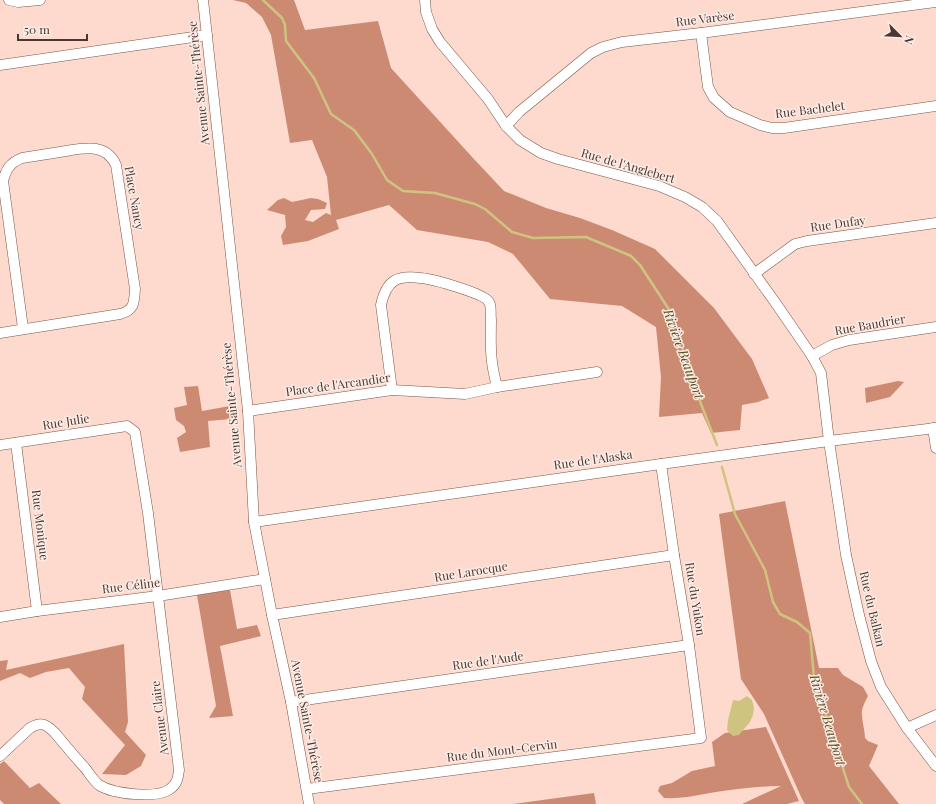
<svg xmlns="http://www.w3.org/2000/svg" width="936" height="804" viewBox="0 0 936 804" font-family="'Playfair Display',serif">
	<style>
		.forest { fill: #cd8a72 }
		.water { fill: #cec480 }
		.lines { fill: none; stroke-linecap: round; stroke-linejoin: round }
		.stream { stroke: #cec480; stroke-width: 2.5 }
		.minor-casing { stroke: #795547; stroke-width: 11 }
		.minor { stroke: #fff; stroke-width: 10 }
		.labels { text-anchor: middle; stroke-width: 3; stroke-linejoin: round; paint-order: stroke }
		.street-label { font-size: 12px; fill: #493832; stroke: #fdebe5 }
		.water-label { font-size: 13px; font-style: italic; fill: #574f1b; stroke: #fdebe5 }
	</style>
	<rect width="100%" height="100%" fill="#fddacd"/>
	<!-- forest -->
	<g class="forest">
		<path d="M233 0H294L305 30 378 21 391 68 473 158 504 191 546 208 580 218 612 230 655 249 714 308 752 359 769 398 758 402 742 405 740 430 711 433 702 413 659 417 661 377 656 327 622 306 550 299 513 254 488 242 417 230 389 205 336 220 339 229 308 241 283 245 281 236 286 227 285 215 267 210 278 200 284 198 292 202 311 198 318 199 327 203 325 209 311 210 305 220 313 222 326 213 331 215 327 177 312 140 290 143 271 35 262 17 246 3Z"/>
		<path d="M898 381 904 382 890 397 866 403 865 388Z"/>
		<path d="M198 386 202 411 230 406 231 419 208 421 210 447 180 452 177 438 186 432 184 426 176 420 174 408 187 405 184 387Z"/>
		<path d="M785 501 819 668H838L843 675 863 687 868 696C865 702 861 709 862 715 862 723 865 730 865 738L868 741 878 745 869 766 899 804H805L802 799 764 714 741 679 719 514Z"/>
		<path d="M230 590 237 629 257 625 261 636 220 646 233 716 209 718 216 706 197 595Z"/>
		<path d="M124 644 128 722 125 732 146 755 141 766 126 775 102 774 125 745 82 699 85 687 69 668 46 672 30 678 20 673 0 681V661L8 660 6 670Z"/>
		<path d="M766 727 799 801 787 804H742L781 786C760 786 738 789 716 792 699 795 682 799 664 798L658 791 660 786 672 783 692 771 715 766 712 742 725 733Z"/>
		<path d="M4 761 30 788 39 783 61 804H4L0 800V764Z"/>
		<path d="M594 793 596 804H513Z"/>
	</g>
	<!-- water -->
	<path class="water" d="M747 696 752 700 754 708 753 715 750 722 739 735 733 736 727 730 728 720 733 700 739 701Z"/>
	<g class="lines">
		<!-- stream -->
		<g class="stream">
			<path d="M263 0 282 18 285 25 286 41 314 78 331 114 354 130 372 154 387 180 403 191 435 193 475 204 485 209 512 232 533 238 586 237 631 256 640 265 670 311 701 404 717 445"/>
			<path d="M722 467 735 514 765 570 773 602 780 614 797 622 810 633 814 678 849 787 862 804"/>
		</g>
		<defs>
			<g id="minor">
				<path d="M9 0 18 2 40 0"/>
				<path d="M203 0 248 411 254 522 272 615 291 702 309 804"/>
				<path d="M425 0 426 12 432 29 440 42 488 99 506 126 520 140 541 153 558 159 659 186 685 197 702 207 717 221 777 305 812 356 821 373 829 441 846 555 859 615 871 661 881 687 907 728 936 766"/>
				<path d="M701 33 708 87 714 98 730 112 760 125 772 128H784L936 106"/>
				<path d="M0 65 207 35"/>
				<path d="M506 126 519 112 591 53 603 47 622 42 701 33 936 2"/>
				<path d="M754 274 795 244 807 241 936 223"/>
				<path d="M0 333 120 314C135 310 134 302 135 289L116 165C105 141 80 149 60 152 47 154 35 156 22 158 10 163 6 169 3 181L23 328"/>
				<path d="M812 356 832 345 849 340 936 327"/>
				<path d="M392 390 381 305C383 296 386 286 394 281 401 276 413 277 421 278 432 279 484 293 489 302 492 307 490 313 491 320 491 334 490 348 492 362 493 371 495 379 497 387"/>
				<path d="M248 411 392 390 465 394 497 387 597 372"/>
				<path d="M933 428 936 448"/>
				<path d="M16 443 37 611"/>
				<path d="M0 445 127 426 135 432 148 513 179 770C178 778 177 784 170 789 157 799 113 794 99 785 94 781 89 773 85 768 75 757 65 745 55 733 46 724 41 721 30 728L0 756"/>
				<path d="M254 522 661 464 829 441 936 428"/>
				<path d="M272 615 674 555"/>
				<path d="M0 617 37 611 158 596 265 579"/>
				<path d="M291 702 689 645"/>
				<path d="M907 728 936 715"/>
				<path d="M307 789 701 738 689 645 674 555 661 464"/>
			</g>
		</defs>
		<!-- minor casing -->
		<use href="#minor" class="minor-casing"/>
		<!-- minor -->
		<use href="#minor" class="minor"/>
	</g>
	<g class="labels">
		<!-- street labels -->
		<g class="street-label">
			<text transform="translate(705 19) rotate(-7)" y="4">Rue Varèse</text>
			<text transform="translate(199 83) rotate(-96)" y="4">Avenue Sainte-Thérèse</text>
			<text transform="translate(810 110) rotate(-7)" y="4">Rue Bachelet</text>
			<text transform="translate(628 166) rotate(16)" y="4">Rue de l'Anglebert</text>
			<text transform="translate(134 198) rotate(80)" y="4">Place Nancy</text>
			<text transform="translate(838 224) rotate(-8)" y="4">Rue Dufay</text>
			<text transform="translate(870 325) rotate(-10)" y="4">Rue Baudrier</text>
			<text transform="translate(338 385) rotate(-8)" y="4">Place de l'Arcandier</text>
			<text transform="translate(232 405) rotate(-95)" y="4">Avenue Sainte-Thérèse</text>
			<text transform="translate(66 422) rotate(-9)" y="4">Rue Julie</text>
			<text transform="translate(593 460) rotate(-8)" y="4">Rue de l'Alaska</text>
			<text transform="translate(40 525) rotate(83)" y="4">Rue Monique</text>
			<text transform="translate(471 572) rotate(-9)" y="4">Rue Larocque</text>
			<text transform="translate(131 586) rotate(-7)" y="4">Rue Céline</text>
			<text transform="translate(695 599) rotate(81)" y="4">Rue du Yukon</text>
			<text transform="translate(872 609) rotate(77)" y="4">Rue du Balkan</text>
			<text transform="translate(488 661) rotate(-8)" y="4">Rue de l'Aude</text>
			<text transform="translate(160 718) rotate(-97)" y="4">Avenue Claire</text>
			<text transform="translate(307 721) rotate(79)" y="4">Avenue Sainte-Thérèse</text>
			<text transform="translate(502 751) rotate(-7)" y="4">Rue du Mont-Cervin</text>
		</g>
		<!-- water labels -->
		<g class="water-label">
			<text transform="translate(684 354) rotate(70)" y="5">Rivière Beauport</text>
			<text transform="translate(828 720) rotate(73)" y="5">Rivière Beauport</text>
		</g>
	</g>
	<!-- north arrow -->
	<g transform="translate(900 36) rotate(114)" stroke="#fdebe5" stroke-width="3" paint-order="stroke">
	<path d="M0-3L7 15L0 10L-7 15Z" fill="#493832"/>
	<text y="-6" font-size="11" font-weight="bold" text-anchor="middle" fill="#493832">N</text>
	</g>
	<!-- scale -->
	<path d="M18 34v6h69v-6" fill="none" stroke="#493832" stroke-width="2"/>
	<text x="24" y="34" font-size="12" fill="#493832" stroke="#fdebe5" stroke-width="3" paint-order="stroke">50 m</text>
</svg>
